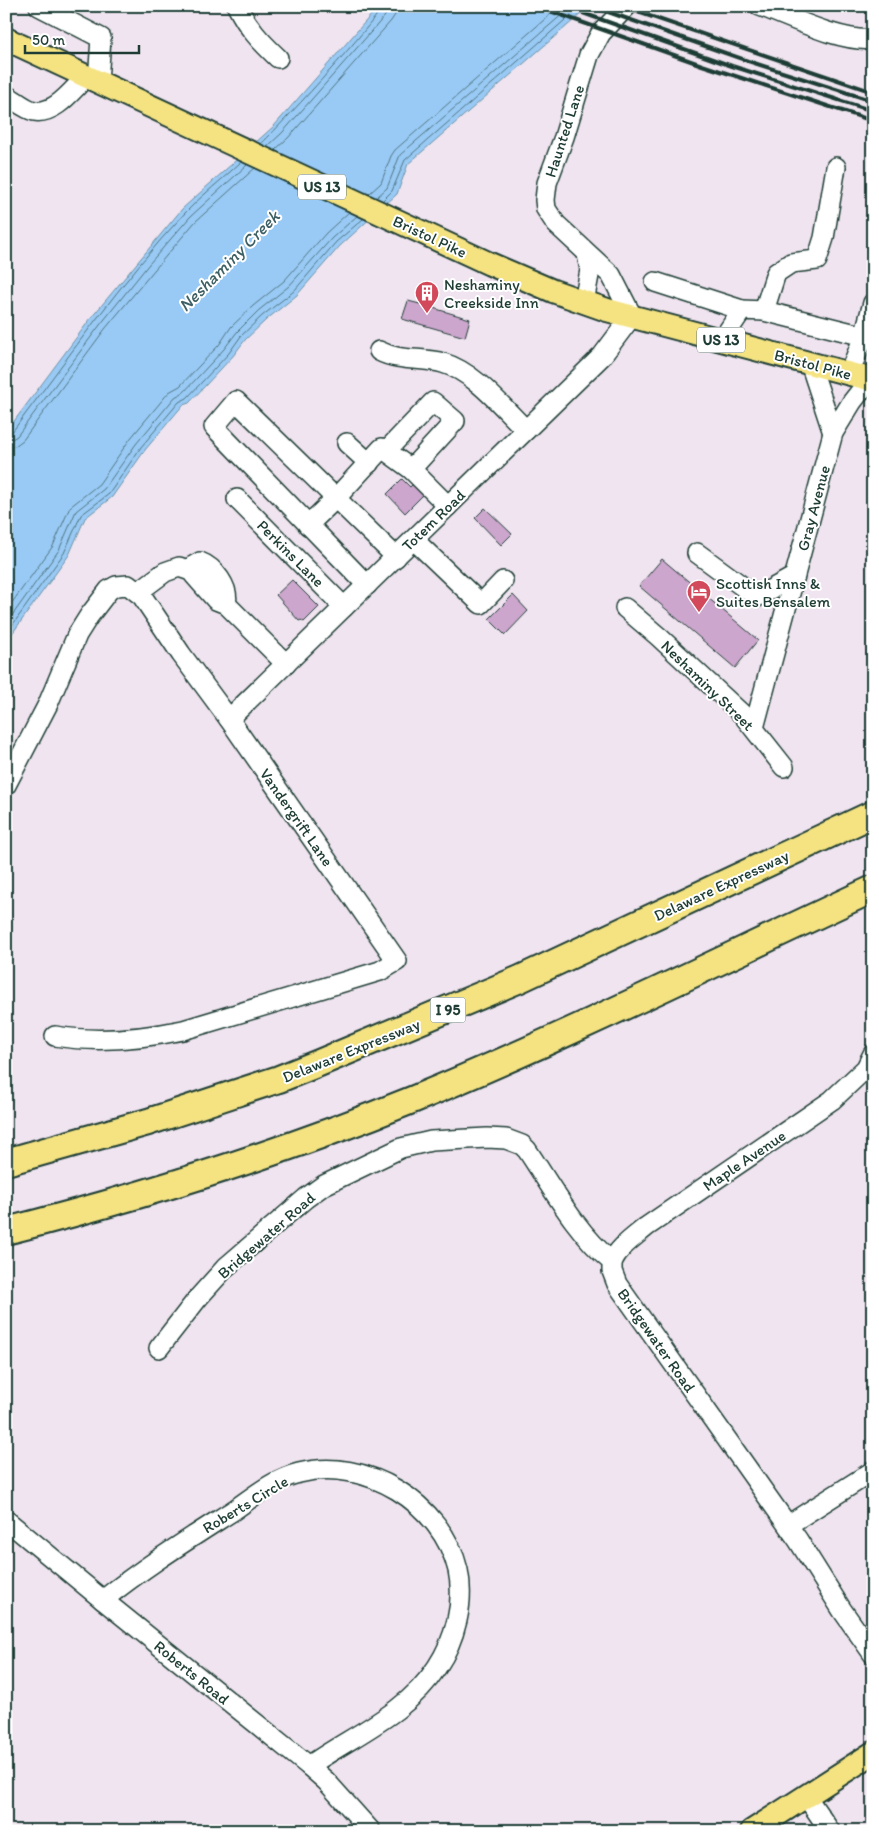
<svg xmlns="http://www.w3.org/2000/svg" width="879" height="1837" viewBox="0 0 879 1837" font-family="Itim,sans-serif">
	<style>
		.water { fill: #99caf5; stroke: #6892a8 }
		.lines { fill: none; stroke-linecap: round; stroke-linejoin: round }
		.shore { stroke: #507581; stroke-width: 1 }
		.building { fill: #cda6ce; stroke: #1f3d34 }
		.minor-casing { stroke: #1f3d34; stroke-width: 22 }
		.major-casing { stroke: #1f3d34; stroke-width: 26 }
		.highway-casing { stroke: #1f3d34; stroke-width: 30 }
		.minor { stroke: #fff; stroke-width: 19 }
		.major { stroke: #f5e382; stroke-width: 22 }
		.highway { stroke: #f5e382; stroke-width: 26 }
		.rail { stroke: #1f3d34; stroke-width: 4 }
		.labels { text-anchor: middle; stroke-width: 4; stroke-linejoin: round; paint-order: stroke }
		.shield { fill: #fff; stroke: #627771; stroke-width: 1 }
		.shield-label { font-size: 15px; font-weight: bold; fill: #1f3d34 }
		.street-label { font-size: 16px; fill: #1f3d34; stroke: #fff }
		.poi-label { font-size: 16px; fill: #1f3d34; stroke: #fff; text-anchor: start }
		.water-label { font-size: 18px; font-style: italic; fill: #3e6064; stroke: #fff }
	</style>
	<rect width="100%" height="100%" fill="#f0e4f0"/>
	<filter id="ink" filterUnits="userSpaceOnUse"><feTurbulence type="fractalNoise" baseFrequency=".02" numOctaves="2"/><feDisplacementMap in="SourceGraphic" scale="10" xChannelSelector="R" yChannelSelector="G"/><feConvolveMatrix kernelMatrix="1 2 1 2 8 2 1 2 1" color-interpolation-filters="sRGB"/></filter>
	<g filter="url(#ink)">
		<!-- water -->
		<path class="water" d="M379 6H590L408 164 397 194 340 246 297 295 266 320 245 340 233 356 189 403 183 405 145 450 112 497 85 518 69 555 6 642V432L91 318 182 209 274 126Z"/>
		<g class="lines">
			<!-- shore -->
			<g class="shore">
				<path d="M261 144C276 130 381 17 382 6"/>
				<path d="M267 147 282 133 385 16 388 6"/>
				<path d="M275 150 288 138 391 21 395 15 396 6"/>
				<path d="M369 194 381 183 391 156 395 150 560 6"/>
				<path d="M377 197 387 188 400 155 572 6"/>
				<path d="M383 200 392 191 405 160 581 6"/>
				<path d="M6 434 12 432C68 358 121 281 185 213 202 195 223 179 241 162"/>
				<path d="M6 440 12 439 17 436 100 325 149 264 190 217 247 165"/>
				<path d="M6 448 15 446 23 440 105 329 155 269 195 222 255 168"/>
				<path d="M6 611 53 546 70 507 99 484 130 439 169 392 180 386 219 345 231 327 253 306 284 281 326 233 349 212"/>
				<path d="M6 624 59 550 76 511 104 489 136 444 175 397 184 392 224 349 237 332 258 311 289 286 332 238 357 216"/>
				<path d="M6 634 64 553 81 515 109 494 141 447 179 402 187 398 229 353 241 336 262 316 294 291 336 242 363 219"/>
			</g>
		</g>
		<!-- building -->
		<g class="building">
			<path d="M421 299 434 303 433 308 470 319 465 337 402 319 408 301 420 304Z"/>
			<path d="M402 479 410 487 414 483 424 494 405 513 387 494Z"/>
			<path d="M485 508 512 534 501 545 475 518Z"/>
			<path d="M662 559 758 640 735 668 639 586Z"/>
			<path d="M292 580 319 607 304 622 301 620 299 621 276 595Z"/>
			<path d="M513 595 528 611 505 635 489 619Z"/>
		</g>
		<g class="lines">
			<defs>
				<g id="minor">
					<path d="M39 6 101 38 98 82"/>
					<path d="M237 6C248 28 260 41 278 58"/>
					<path d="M760 6C790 17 842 43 873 39"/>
					<path d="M6 95C15 100 25 109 34 111 55 115 73 89 86 77"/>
					<path d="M655 282 742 310"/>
					<path d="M584 302 590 270 587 254"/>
					<path d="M764 311 776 273 791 263 817 260 824 238 836 167"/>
					<path d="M864 336 873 303"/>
					<path d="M722 340 742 310 764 311 864 336 849 374"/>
					<path d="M379 351C400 362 422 357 443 363 475 372 503 408 526 430"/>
					<path d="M810 363 833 433"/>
					<path d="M347 443 369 463"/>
					<path d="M386 451 433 402 455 421 411 469"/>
					<path d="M237 499 344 607"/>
					<path d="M308 525 336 498 382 448 411 469 448 506"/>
					<path d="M414 540 481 604 503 581"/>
					<path d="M697 553 757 597 795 576"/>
					<path d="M367 585 214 427 236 401 396 557"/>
					<path d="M138 592 165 572 179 567 194 572"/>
					<path d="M226 604C230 588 214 567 200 562L193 566 194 575 216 600 226 604 286 664"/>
					<path d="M625 608 659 637 743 715 784 767"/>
					<path d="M229 719 602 356 632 316 611 275 556 224 546 209 545 200 547 183 564 137 589 55 601 33 627 6"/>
					<path d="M754 728 833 433 852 402 870 379"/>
					<path d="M6 785 48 704 77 635 89 616 109 590 116 586 128 585 142 596 181 654 229 719 397 961 380 971 183 1030C140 1039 98 1043 55 1036"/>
					<path d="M612 1262C619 1247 633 1238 646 1227L832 1100 866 1068 873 1054"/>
					<path d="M159 1348 198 1298 226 1267 306 1198 324 1185 401 1148 431 1141 487 1138 506 1139 522 1145 527 1150C553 1189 576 1232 612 1262V1271L617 1284 798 1540 842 1610 873 1654"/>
					<path d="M6 1520 103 1600 309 1766 326 1781 371 1831"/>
					<path d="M788 1525 873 1471"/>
					<path d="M103 1600C144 1567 189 1539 234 1510 254 1496 274 1479 299 1473 365 1456 442 1503 458 1570 465 1603 455 1640 437 1667 407 1714 353 1735 309 1766"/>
					<path d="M806 1796 830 1831"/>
				</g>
				<g id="major">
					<path d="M6 39 490 264 553 291 607 310 873 380"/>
					<path d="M752 1831 873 1753"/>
				</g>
				<g id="highway">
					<path d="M6 1162 148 1122 279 1079 319 1063 520 979 873 814"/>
					<path d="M6 1231C144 1196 281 1153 412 1100 568 1036 720 960 873 889"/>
				</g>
			</defs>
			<!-- minor casing -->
			<use href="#minor" class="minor-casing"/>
			<!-- major casing -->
			<use href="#major" class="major-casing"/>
			<!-- highway casing -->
			<use href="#highway" class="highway-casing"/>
			<!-- minor -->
			<use href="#minor" class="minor"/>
			<!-- major -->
			<use href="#major" class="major"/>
			<!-- highway -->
			<use href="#highway" class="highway"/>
			<!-- rail -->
			<g class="rail">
				<path d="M536 6 702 65 873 121"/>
				<path d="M563 6 732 66 873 111"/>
				<path d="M591 6 748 61 873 101"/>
				<path d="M620 6 873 92"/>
			</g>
		</g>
	</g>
	<!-- icons -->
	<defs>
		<symbol id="building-pin" viewBox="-11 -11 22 30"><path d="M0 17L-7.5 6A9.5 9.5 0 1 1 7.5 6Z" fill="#d1495b" stroke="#fff"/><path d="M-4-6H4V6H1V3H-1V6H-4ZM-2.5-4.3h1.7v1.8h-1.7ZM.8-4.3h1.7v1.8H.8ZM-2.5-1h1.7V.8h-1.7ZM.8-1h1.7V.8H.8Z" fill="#fff"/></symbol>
		<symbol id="hotel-pin" viewBox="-11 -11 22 30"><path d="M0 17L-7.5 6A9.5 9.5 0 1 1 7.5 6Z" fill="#d1495b" stroke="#fff"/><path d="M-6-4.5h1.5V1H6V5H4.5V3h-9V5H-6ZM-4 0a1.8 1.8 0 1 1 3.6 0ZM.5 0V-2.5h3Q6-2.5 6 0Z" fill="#fff"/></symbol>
	</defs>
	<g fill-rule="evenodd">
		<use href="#building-pin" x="413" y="279" width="28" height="38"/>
		<use href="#hotel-pin" x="685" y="578" width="28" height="38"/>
	</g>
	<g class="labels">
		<!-- shield labels -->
		<g class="shield">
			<rect x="298" y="174.5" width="48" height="25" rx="4"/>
			<rect x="697" y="327.5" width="48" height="25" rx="4"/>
			<rect x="430.5" y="997.5" width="35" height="25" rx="4"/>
		</g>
		<g class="shield-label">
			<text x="322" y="192">US 13</text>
			<text x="721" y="345">US 13</text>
			<text x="448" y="1015">I 95</text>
		</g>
		<!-- street labels -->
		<g class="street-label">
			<text transform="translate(564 131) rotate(-72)" y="6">Haunted Lane</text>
			<text transform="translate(430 236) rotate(25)" y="6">Bristol Pike</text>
			<text transform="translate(813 364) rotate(15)" y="6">Bristol Pike</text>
			<text transform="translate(813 508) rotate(-75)" y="6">Gray Avenue</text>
			<text transform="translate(433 520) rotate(-44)" y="6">Totem Road</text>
			<text transform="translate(291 553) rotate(45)" y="6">Perkins Lane</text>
			<text transform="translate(708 685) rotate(44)" y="6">Neshaminy Street</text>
			<text transform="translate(297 817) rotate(55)" y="6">Vandergrift Lane</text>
			<text transform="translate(721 885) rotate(-25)" y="6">Delaware Expressway</text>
			<text transform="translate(351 1050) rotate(-22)" y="6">Delaware Expressway</text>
			<text transform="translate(744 1160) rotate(-34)" y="6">Maple Avenue</text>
			<text transform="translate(266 1235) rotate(-41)" y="6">Bridgewater Road</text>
			<text transform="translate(657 1340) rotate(55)" y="6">Bridgewater Road</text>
			<text transform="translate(245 1504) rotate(-31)" y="6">Roberts Circle</text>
			<text transform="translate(192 1672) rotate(39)" y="6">Roberts Road</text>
		</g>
		<!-- poi labels -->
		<g class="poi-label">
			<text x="444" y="290">Neshaminy<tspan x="444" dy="18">Creekside Inn</tspan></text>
			<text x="716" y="589">Scottish Inns &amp;<tspan x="716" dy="18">Suites Bensalem</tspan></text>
		</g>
		<!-- water labels -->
		<g class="water-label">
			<text transform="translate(229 261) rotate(-45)" y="6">Neshaminy Creek</text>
		</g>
	</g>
	<!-- margin -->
	<rect width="879" height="1837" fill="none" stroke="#fff" stroke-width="25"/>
	<rect x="12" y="12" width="854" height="1812" fill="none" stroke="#1f3d34" stroke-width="2" filter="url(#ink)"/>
	<!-- scale -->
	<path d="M25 45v8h114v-8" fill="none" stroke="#1f3d34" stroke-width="2.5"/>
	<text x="32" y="45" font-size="15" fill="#1f3d34" stroke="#ffffff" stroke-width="4" paint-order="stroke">50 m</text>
</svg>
